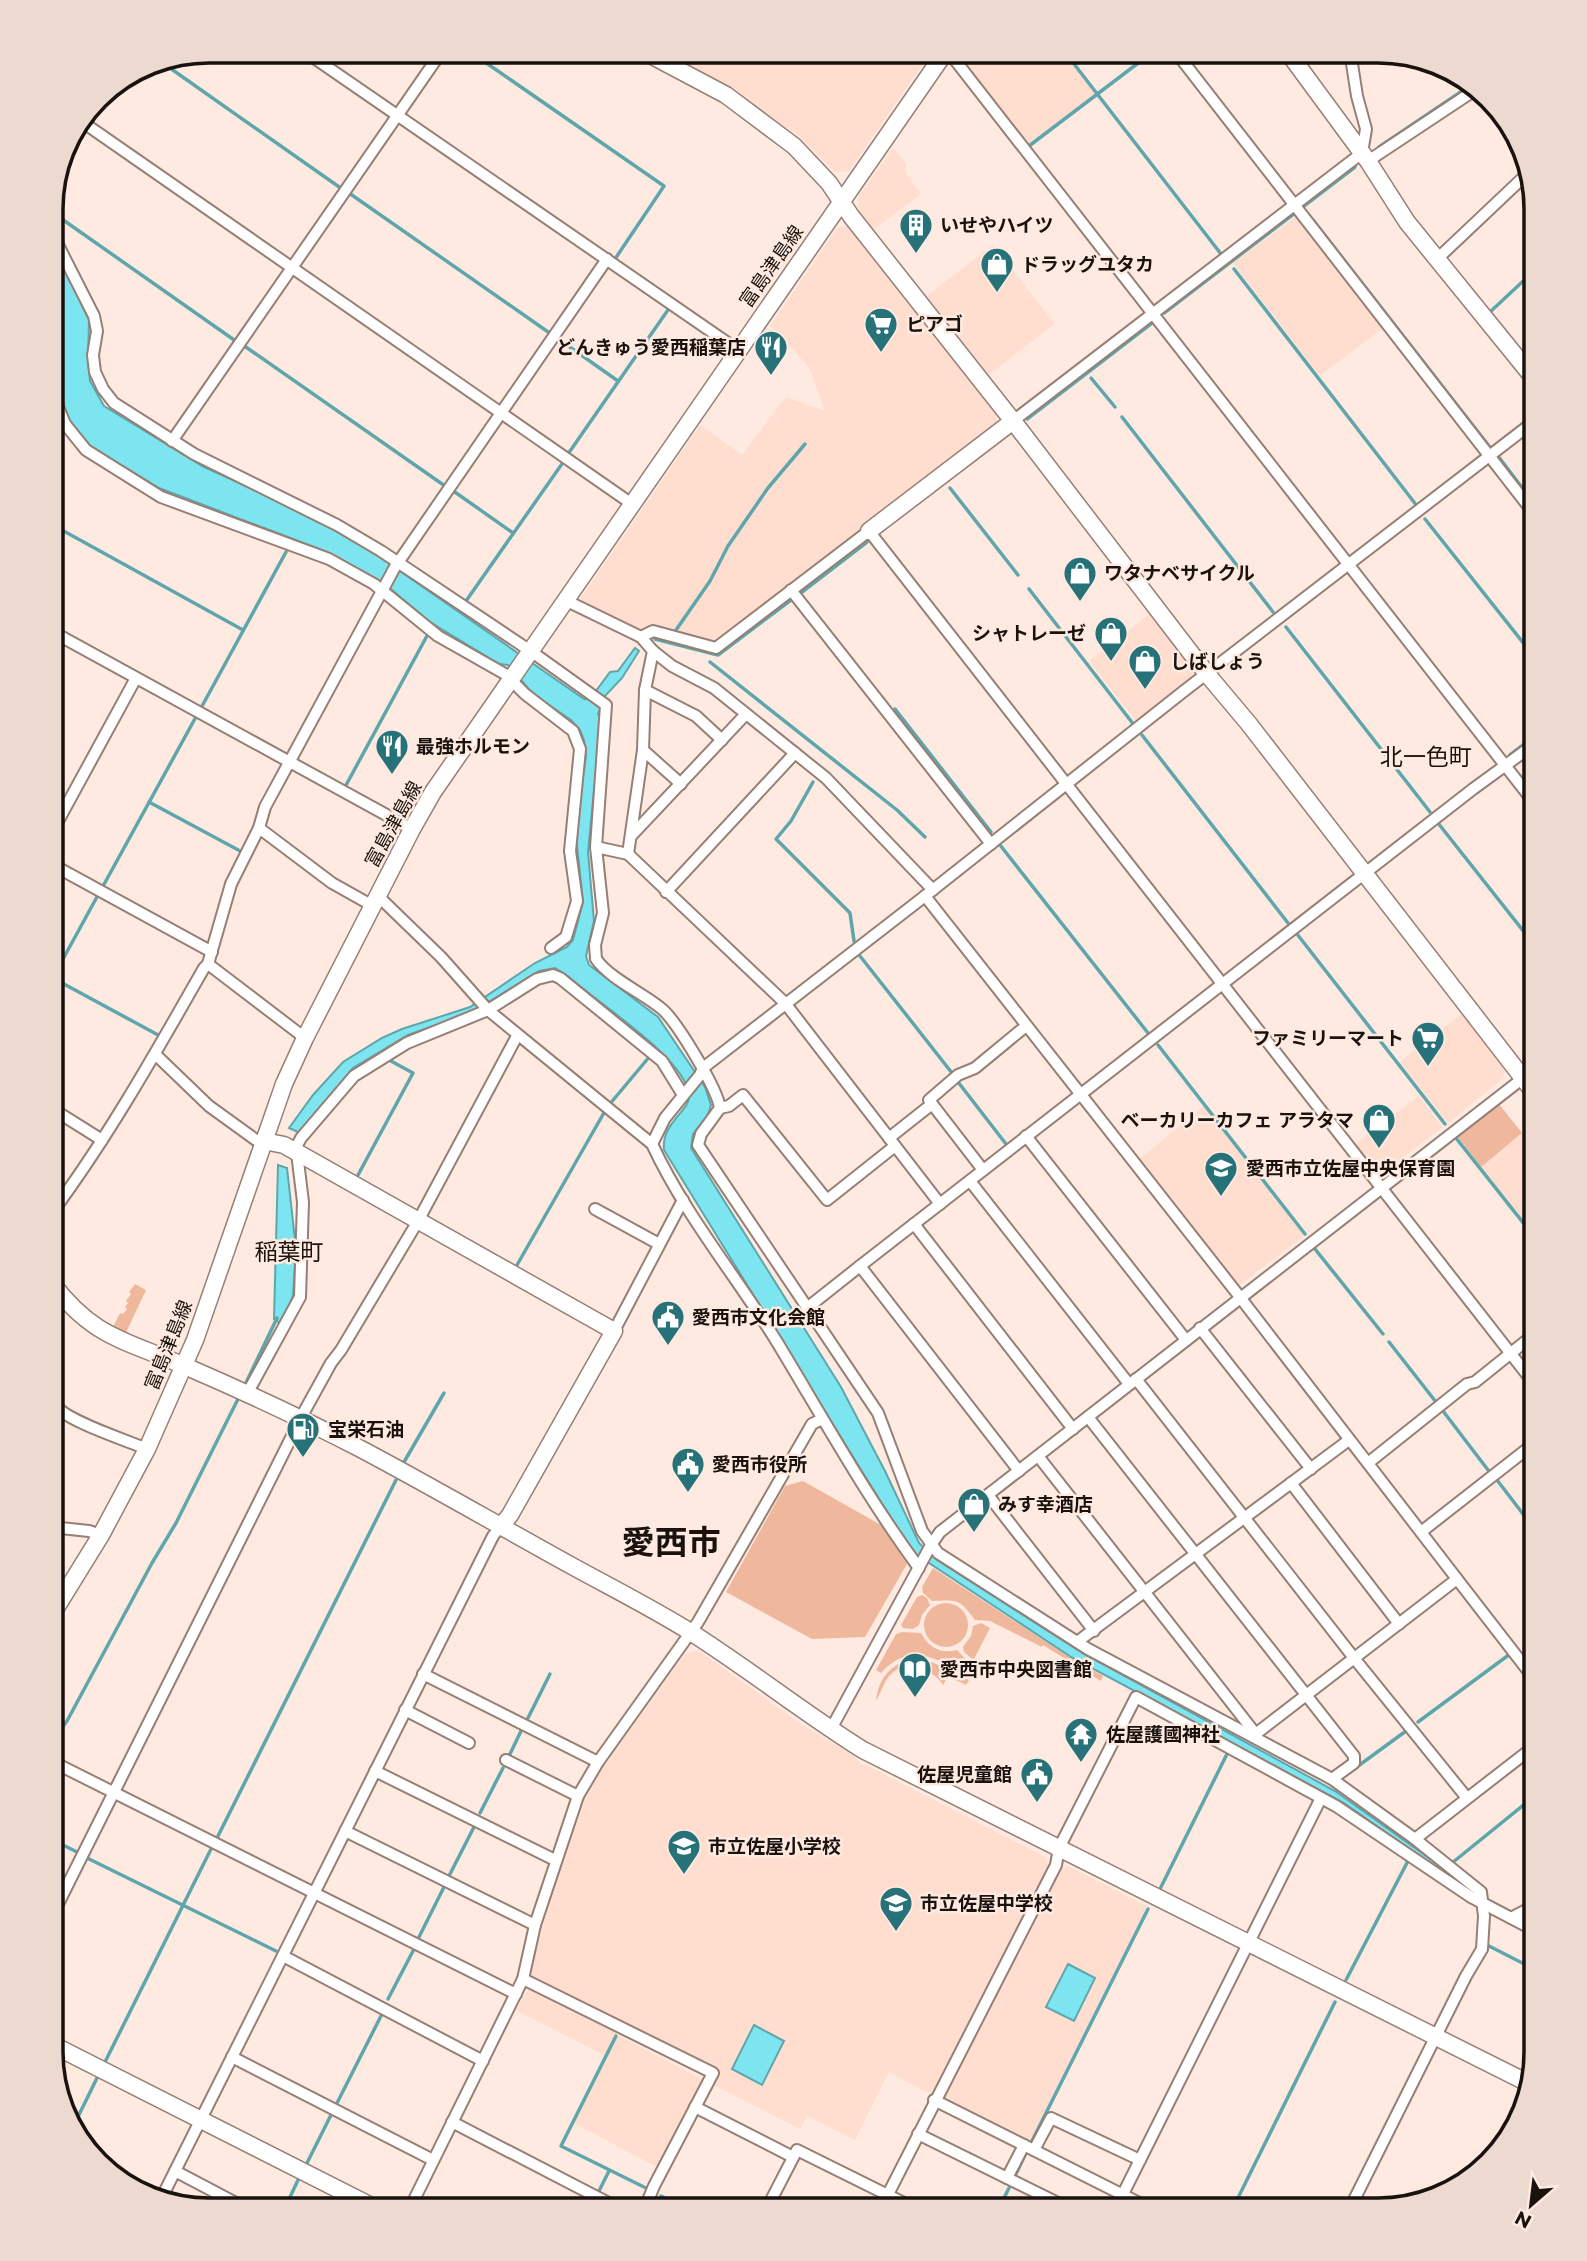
<svg xmlns="http://www.w3.org/2000/svg" width="1587" height="2261" viewBox="0 0 1587 2261" font-family="Montserrat,'Noto Sans JP',sans-serif">
	<style>
		.built { fill: #ffdecf }
		.green { fill: #efb89d }
		.water { fill: #7de5f0; stroke: #5fa6ac; stroke-width: 2 }
		.lines { fill: none; stroke-linecap: round; stroke-linejoin: round }
		.stream { stroke: #5fa6ac; stroke-width: 3.5 }
		.street-casing { stroke: #967f75; stroke-width: 14 }
		.secondary-casing { stroke: #967f75; stroke-width: 19 }
		.street { stroke: #fff; stroke-width: 10 }
		.secondary { stroke: #fff; stroke-width: 16 }
		.labels { text-anchor: middle; stroke-width: 5; stroke-linejoin: round; paint-order: stroke }
		.poi-label { font-size: 19px; font-weight: bold; fill: #1a120e; stroke: #feeae0; text-anchor: start }
		.street-label { font-size: 19px; fill: #1a120e; stroke: #feeae0 }
		.quarter-label { font-size: 23px; fill: #1a120e; stroke: #feeae0 }
		.town-label { font-size: 33px; font-weight: bold; fill: #1a120e; stroke: #feeae0 }
		.rim { fill: none; stroke: #1a120e; stroke-width: 3.5 }
	</style>
	<rect width="100%" height="100%" fill="#feeae0"/>
	<!-- built -->
	<g class="built">
		<path d="M670 51H932L849 171 835 172 799 136 730 89 673 59 674 53Z"/>
		<path d="M959 51H1063L1096 94 1026 147 955 56Z"/>
		<path d="M893 148 906 164 905 172 921 194 873 230 859 211 858 197Z"/>
		<path d="M1300 214 1387 325 1320 376 1233 263Z"/>
		<path d="M849 226 997 416V424L716 642 677 631 711 582 721 561 743 526 806 443 767 487 719 558 709 580 674 630 655 625 640 630 579 601 700 425 742 455 786 397 825 411 809 367 770 326 838 227Z"/>
		<path d="M993 245 1055 324 987 376 925 297Z"/>
		<path d="M1151 613 1195 671 1194 677 1137 722 1089 661Z"/>
		<path d="M1463 1013 1505 1066 1503 1078 1448 1123 1400 1062Z"/>
		<path d="M1419 1096 1442 1127 1378 1177 1354 1145Z"/>
		<path d="M1204 1106 1304 1236 1237 1287 1138 1160Z"/>
		<path d="M1536 1122V1237L1481 1167Z"/>
		<path d="M698 1650 798 1722 852 1755 861 1764H864L1045 1857 1048 1866 936 2089 928 2093 889 2072 855 2140 807 2116 800 2129 714 2085 720 2072 529 1975 550 1901 584 1802 600 1772 685 1654Z"/>
		<path d="M1068 1866 1147 1906 1028 2144 945 2100 944 2097 1060 1869Z"/>
		<path d="M528 1990 617 2033V2035L700 2078 701 2082 657 2167 574 2123 608 2057 516 2010Z"/>
	</g>
	<!-- green -->
	<g class="green">
		<path d="M1499 1104 1522 1133 1481 1167 1458 1137Z"/>
		<path d="M135 1284 146 1290 124 1337 111 1331 120 1313 123 1314 127 1309 125 1307 128 1303 126 1301 131 1294 129 1292Z"/>
		<path d="M803 1481 881 1525 907 1564 865 1637 812 1639 726 1592 785 1486Z"/>
		<path d="M933 1568 1071 1658 1103 1676 1101 1681 1043 1645 1042 1647 990 1621 975 1620C959 1598 957 1600 932 1601L923 1593 922 1587Z"/>
		<path d="M922 1595 927 1598 930 1605 922 1615 919 1625 913 1629 903 1628 901 1625 917 1597Z"/>
		<circle cx="946" cy="1625" r="22"/>
		<path d="M981 1623 990 1628 974 1659H972L964 1652 963 1647 971 1636 973 1626Z"/>
		<path d="M902 1632 921 1633C929 1648 940 1654 957 1650L971 1665 967 1674C935 1658 909 1642 881 1673L876 1670 896 1634Z"/>
		<path d="M911 1659C932 1658 950 1671 969 1680L966 1685 948 1676 943 1685C936 1673 922 1669 911 1660 905 1666 897 1668 891 1674 883 1682 882 1692 876 1700 879 1679 889 1665 911 1659Z"/>
	</g>
	<!-- water -->
	<g class="water">
		<path d="M51 241 53 249 66 271 89 320 88 361 90 381 104 406 204 467 284 503 361 544 584 699H590L610 672 618 671 635 648 639 651 622 678 605 696 598 714 601 719 588 852 594 921 586 956 589 965 658 1017 705 1087 711 1105 708 1115 693 1134 691 1148 841 1387 885 1471 919 1543 937 1560 1084 1654 1335 1791 1478 1893 1476 1895 1344 1803 1071 1657 911 1551 664 1150C661 1122 692 1110 689 1094 684 1057 597 1003 568 976L555 968 539 971 473 1012 408 1035 353 1068 300 1133 289 1128 313 1095 343 1062 382 1038 402 1029 470 1007 535 963 567 947 573 940 583 902 577 845 578 811 586 756 584 740 580 730 571 720 533 694 508 665 499 664 430 622 392 590 327 552 159 488 87 444 75 429 60 403 51 347Z"/>
		<path d="M278 1165 287 1168 296 1249 293 1296 281 1324 274 1319Z"/>
		<path d="M1068 1964 1095 1978 1074 2021 1046 2007Z"/>
		<path d="M754 2025 784 2041 762 2085 732 2069Z"/>
	</g>
	<g class="lines">
		<!-- stream -->
		<g class="stream">
			<path d="M469 51 664 186 615 259 617 261"/>
			<path d="M1064 51 1221 254"/>
			<path d="M160 61 342 189"/>
			<path d="M1029 146 1154 51"/>
			<path d="M1379 147 1471 85"/>
			<path d="M57 178 59 217 237 342"/>
			<path d="M349 193 551 334"/>
			<path d="M1313 220 1489 446"/>
			<path d="M1234 269 1417 506"/>
			<path d="M1490 312 1536 269"/>
			<path d="M1164 313 1355 167"/>
			<path d="M557 338 618 381"/>
			<path d="M243 345 445 486"/>
			<path d="M1091 378 1115 407"/>
			<path d="M1122 417 1273 612"/>
			<path d="M1027 419 1152 323"/>
			<path d="M568 454 670 307"/>
			<path d="M1498 456 1536 506"/>
			<path d="M950 488 1018 575"/>
			<path d="M1522 488 1536 477"/>
			<path d="M452 490 513 533"/>
			<path d="M1425 519 1536 659"/>
			<path d="M51 524 243 630"/>
			<path d="M1029 589 1134 725"/>
			<path d="M802 592 867 542"/>
			<path d="M466 601 564 461"/>
			<path d="M1286 627 1430 812"/>
			<path d="M676 630 710 581 728 546 768 488 805 444"/>
			<path d="M655 639 718 655 791 600"/>
			<path d="M710 662 897 810 925 837"/>
			<path d="M201 708 286 552"/>
			<path d="M895 709 991 832"/>
			<path d="M1142 735 1288 923"/>
			<path d="M1510 755 1536 735"/>
			<path d="M813 782 791 821 776 839 850 913 854 941"/>
			<path d="M345 787 428 634"/>
			<path d="M149 802 242 852"/>
			<path d="M1438 823 1536 947"/>
			<path d="M1000 845 1148 1033"/>
			<path d="M102 888 197 715"/>
			<path d="M1297 934 1445 1124"/>
			<path d="M860 956 952 1073"/>
			<path d="M51 977 160 1036"/>
			<path d="M51 981 98 895"/>
			<path d="M1158 1045 1305 1234"/>
			<path d="M958 1082 1006 1144"/>
			<path d="M609 1105 650 1056"/>
			<path d="M1456 1138 1536 1239"/>
			<path d="M358 1175 413 1073 389 1060"/>
			<path d="M1315 1249 1383 1334"/>
			<path d="M517 1265 605 1111"/>
			<path d="M1389 1342 1436 1402"/>
			<path d="M244 1387 277 1318"/>
			<path d="M1443 1411 1488 1470"/>
			<path d="M404 1462 444 1393"/>
			<path d="M1497 1480 1536 1531"/>
			<path d="M528 1718 550 1674"/>
			<path d="M1418 1722 1510 1654 1509 1652"/>
			<path d="M51 1742 67 1721 152 1563 176 1523 239 1397"/>
			<path d="M510 1754 521 1731"/>
			<path d="M1354 1769 1406 1731"/>
			<path d="M480 1813 503 1768"/>
			<path d="M217 1838 396 1480"/>
			<path d="M51 1839 79 1853"/>
			<path d="M85 1857 276 1951"/>
			<path d="M1452 1863 1536 1795"/>
			<path d="M449 1876 474 1827"/>
			<path d="M1160 1889 1227 1754"/>
			<path d="M418 1939 444 1887"/>
			<path d="M1487 1943V1945L1536 1970"/>
			<path d="M1346 1980 1409 1859"/>
			<path d="M388 1999 413 1951"/>
			<path d="M616 2036 561 2146 648 2189"/>
			<path d="M105 2062 212 1847"/>
			<path d="M335 2107 382 2014"/>
			<path d="M72 2129 97 2078"/>
			<path d="M1032 2141 1148 1909"/>
			<path d="M1499 2147 1524 2096"/>
			<path d="M306 2165 332 2113"/>
			<path d="M1015 2176 1026 2153"/>
			<path d="M599 2191 609 2171"/>
			<path d="M661 2196 690 2210"/>
			<path d="M284 2210 298 2180"/>
			<path d="M591 2210 594 2202"/>
			<path d="M998 2210 1009 2188"/>
			<path d="M1232 2210 1335 2002"/>
		</g>
		<defs>
			<g id="street">
				<path d="M304 51 738 350"/>
				<path d="M948 51 1536 805"/>
				<path d="M1175 51 1536 516"/>
				<path d="M81 121 632 504"/>
				<path d="M1368 161 1475 90"/>
				<path d="M51 211 58 245 94 316 97 331 93 355 95 372 103 389 114 403 194 454 337 525 381 551 532 652 606 705 596 847"/>
				<path d="M1436 260 1527 174"/>
				<path d="M1013 421 1362 153 1366 129 1357 96 1350 51"/>
				<path d="M65 424 86 450 161 497 329 559 374 584 438 636 505 674 525 694 573 731 580 749 570 851 577 901 566 937 551 948"/>
				<path d="M51 435 59 426 65 424 58 407 51 376"/>
				<path d="M172 441 442 51"/>
				<path d="M791 590 991 844"/>
				<path d="M567 601 641 637 653 651 645 690 643 750 628 854 785 1003 940 1204"/>
				<path d="M51 631 412 829"/>
				<path d="M641 637 653 631 716 648 869 531 1536 1386"/>
				<path d="M653 651 672 666 714 688 826 778 933 890"/>
				<path d="M645 690 696 716 722 740"/>
				<path d="M643 750 681 784"/>
				<path d="M259 828 332 883 373 906"/>
				<path d="M51 834 136 678"/>
				<path d="M631 836 746 714"/>
				<path d="M628 854 596 847 603 913 595 945 596 959C610 979 643 993 662 1009 677 1022 717 1088 720 1108L701 1134 698 1145 878 1413 922 1531 938 1553 1088 1649 1332 1779 1415 1839 1481 1892 1484 1916 1482 1949 1466 1976 1349 2210"/>
				<path d="M51 864 212 952"/>
				<path d="M666 892 795 753"/>
				<path d="M378 896 441 957 488 1010 652 1144C685 1215 736 1276 777 1342 823 1418 866 1496 919 1568"/>
				<path d="M925 896 1236 1292 1457 1579 1253 1736"/>
				<path d="M208 964 305 1038"/>
				<path d="M155 1054 209 1106 256 1140 264 1141"/>
				<path d="M51 1108 102 1140"/>
				<path d="M720 1108 729 1106 743 1095 827 1200 895 1146"/>
				<path d="M1026 1136 1186 1340"/>
				<path d="M889 1138 932 1104"/>
				<path d="M652 1144 665 1118 700 1075 703 1068 925 896 1184 691 1536 420"/>
				<path d="M294 1151 301 1138 354 1076 407 1043 488 1010 537 979 553 975 560 978 662 1061 683 1095"/>
				<path d="M983 1170 929 1100 958 1075 975 1068 1026 1026"/>
				<path d="M970 1181 1129 1384"/>
				<path d="M595 1209 659 1244"/>
				<path d="M51 1214C109 1136 156 1052 204 968L208 964 231 884 259 828 265 807 395 567 607 259"/>
				<path d="M914 1224 1073 1429"/>
				<path d="M807 1308 860 1266"/>
				<path d="M1200 1328 1311 1469"/>
				<path d="M614 1331 683 1200"/>
				<path d="M1136 1379 1354 1658 1467 1798"/>
				<path d="M247 1394 300 1297 303 1202 297 1153"/>
				<path d="M51 1396C53 1399 54 1403 56 1406 67 1421 128 1441 147 1449"/>
				<path d="M1088 1417 1354 1756V1763L1332 1779"/>
				<path d="M1038 1456 1255 1733"/>
				<path d="M1368 1463 1467 1384 1475 1382 1536 1333"/>
				<path d="M1019 1471 860 1266 1473 789 1536 743"/>
				<path d="M1291 1483 1399 1624"/>
				<path d="M988 1495 1094 1631"/>
				<path d="M51 1527 89 1531 101 1535"/>
				<path d="M1421 1532 1536 1442"/>
				<path d="M1457 1579 1536 1681"/>
				<path d="M1077 1642 1349 1440"/>
				<path d="M1524 1665 1536 1656"/>
				<path d="M423 1674 598 1762"/>
				<path d="M405 1710 469 1743"/>
				<path d="M831 1729 931 1545 940 1532 1536 1068"/>
				<path d="M506 1760 578 1796"/>
				<path d="M51 1761 516 1994"/>
				<path d="M375 1771 555 1860"/>
				<path d="M345 1831 535 1925"/>
				<path d="M1415 1839 1536 1745"/>
				<path d="M51 1918 304 1412 331 1363 341 1350 418 1221 517 1036"/>
				<path d="M1511 1918 1536 1905"/>
				<path d="M283 1956 483 2061"/>
				<path d="M523 1979 713 2073 654 2186 644 2210"/>
				<path d="M232 2057 433 2160"/>
				<path d="M934 2100 1153 2210"/>
				<path d="M695 2107 793 2157"/>
				<path d="M452 2122 622 2210"/>
				<path d="M918 2134 1072 2210"/>
				<path d="M1034 2150 1051 2118 1140 2160"/>
				<path d="M175 2171 249 2210"/>
				<path d="M1007 2178 1024 2145"/>
				<path d="M161 2199 493 1536 501 1526"/>
				<path d="M409 2210 523 1979 535 1925 578 1796 598 1762 698 1622 812 1424 822 1419"/>
				<path d="M766 2210 797 2150 918 2210"/>
				<path d="M880 2210 1056 1865 1059 1848 1136 1697 1336 1806 1471 1897 1536 1931"/>
				<path d="M1115 2210 1321 1798"/>
			</g>
			<g id="secondary">
				<path d="M643 51 726 95 794 146 829 183 851 216 1013 421 1207 674 1249 724 1536 1095"/>
				<path d="M1287 51 1368 161 1407 222 1536 381"/>
				<path d="M869 531 1013 421"/>
				<path d="M264 1141 284 1145 614 1331 510 1515 501 1526"/>
				<path d="M51 1282C94 1339 126 1340 187 1367 245 1392 303 1419 359 1448 431 1486 501 1527 572 1566 612 1588 654 1609 692 1633 750 1670 804 1713 863 1750L1528 2083"/>
				<path d="M51 1616 101 1535 147 1449 195 1340 284 1084 305 1038 412 829 433 792 946 51"/>
				<path d="M51 2044 379 2210"/>
			</g>
		</defs>
		<!-- street casing -->
		<use href="#street" class="street-casing"/>
		<!-- secondary casing -->
		<use href="#secondary" class="secondary-casing"/>
		<!-- street -->
		<use href="#street" class="street"/>
		<!-- secondary -->
		<use href="#secondary" class="secondary"/>
	</g>
	<!-- icons -->
	<defs>
		<symbol id="building-pin" viewBox="-11 -11 22 30"><path d="M0 17L-7.5 6A9.5 9.5 0 1 1 7.5 6Z" fill="#277178" stroke="#feeae0"/><path d="M-4-6H4V6H1V3H-1V6H-4ZM-2.5-4.3h1.7v1.8h-1.7ZM.8-4.3h1.7v1.8H.8ZM-2.5-1h1.7V.8h-1.7ZM.8-1h1.7V.8H.8Z" fill="#fff"/></symbol>
		<symbol id="shop-pin" viewBox="-11 -11 22 30"><path d="M0 17L-7.5 6A9.5 9.5 0 1 1 7.5 6Z" fill="#277178" stroke="#feeae0"/><path d="M-5-2.5h2.3a2.7 3.5 0 0 1 5.4 0H5L5.5 6h-11ZM-1.5-2.5h3a1.5 2.3 0 0 0-3 0Z" fill="#fff"/></symbol>
		<symbol id="supermarket-pin" viewBox="-11 -11 22 30"><path d="M0 17L-7.5 6A9.5 9.5 0 1 1 7.5 6Z" fill="#277178" stroke="#feeae0"/><path d="M-6-5.5h2.5l.6 2H6L4.5 2H-2.5L-4.4-4H-6ZM-1.5 3.2a1.3 1.3 0 1 0 .1 0ZM3 3.2a1.3 1.3 0 1 0 .1 0Z" fill="#fff"/></symbol>
		<symbol id="restaurant-pin" viewBox="-11 -11 22 30"><path d="M0 17L-7.5 6A9.5 9.5 0 1 1 7.5 6Z" fill="#277178" stroke="#feeae0"/><path d="M-5-6h1v4h1v-4h1v4h1v-4h1v5L-1.5 .5V6h-2V.5L-5-1ZM5-6V6H3V1.5H1.5Q1.5-4 5-6Z" fill="#fff"/></symbol>
		<symbol id="school-pin" viewBox="-11 -11 22 30"><path d="M0 17L-7.5 6A9.5 9.5 0 1 1 7.5 6Z" fill="#277178" stroke="#feeae0"/><path d="M0-5L7-2L0 1L-7-2ZM-4 1L0 2.5L4 1V4Q0 6-4 4Z" fill="#fff"/></symbol>
		<symbol id="civic-pin" viewBox="-11 -11 22 30"><path d="M0 17L-7.5 6A9.5 9.5 0 1 1 7.5 6Z" fill="#277178" stroke="#feeae0"/><path d="M-.6-6.5H3V-4.5H.6V-3L4-1V1h2V6H-6V1h2V-1L-.6-3ZM-1.2 2.5V6h2.4V2.5Z" fill="#fff"/></symbol>
		<symbol id="fuel-pin" viewBox="-11 -11 22 30"><path d="M0 17L-7.5 6A9.5 9.5 0 1 1 7.5 6Z" fill="#277178" stroke="#feeae0"/><path d="M-5.5-6h7V0h2V4h1.3V-2.5L3-4.5l.8-.8L6-3V5H2.5V1h-1V6h-7ZM-4.2-4.7v3.2H.2V-4.7Z" fill="#fff"/></symbol>
		<symbol id="library-pin" viewBox="-11 -11 22 30"><path d="M0 17L-7.5 6A9.5 9.5 0 1 1 7.5 6Z" fill="#277178" stroke="#feeae0"/><path d="M-6-4Q-3-5.5-.7-3.5V5Q-3 3-6 4ZM6-4Q3-5.5 .7-3.5V5Q3 3 6 4Z" fill="#fff"/></symbol>
		<symbol id="temple-pin" viewBox="-11 -11 22 30"><path d="M0 17L-7.5 6A9.5 9.5 0 1 1 7.5 6Z" fill="#277178" stroke="#feeae0"/><path d="M0-6L5-2H3V0L6.5 2.5H4V6H1.5V3h-3V6H-4V2.5H-6.5L-3 0V-2H-5Z" fill="#fff"/></symbol>
	</defs>
	<g fill-rule="evenodd">
		<use href="#building-pin" x="897" y="206" width="38" height="52"/>
		<use href="#shop-pin" x="978" y="245" width="38" height="52"/>
		<use href="#supermarket-pin" x="862" y="305" width="38" height="52"/>
		<use href="#restaurant-pin" x="752" y="328" width="38" height="52"/>
		<use href="#shop-pin" x="1061" y="554" width="38" height="52"/>
		<use href="#shop-pin" x="1092" y="614" width="38" height="52"/>
		<use href="#shop-pin" x="1126" y="642" width="38" height="52"/>
		<use href="#restaurant-pin" x="373" y="727" width="38" height="52"/>
		<use href="#supermarket-pin" x="1409" y="1019" width="38" height="52"/>
		<use href="#shop-pin" x="1360" y="1101" width="38" height="52"/>
		<use href="#school-pin" x="1202" y="1149" width="38" height="52"/>
		<use href="#civic-pin" x="649" y="1298" width="38" height="52"/>
		<use href="#fuel-pin" x="284" y="1410" width="38" height="52"/>
		<use href="#civic-pin" x="669" y="1445" width="38" height="52"/>
		<use href="#shop-pin" x="955" y="1485" width="38" height="52"/>
		<use href="#library-pin" x="896" y="1650" width="38" height="52"/>
		<use href="#temple-pin" x="1062" y="1715" width="38" height="52"/>
		<use href="#civic-pin" x="1018" y="1755" width="38" height="52"/>
		<use href="#school-pin" x="665" y="1827" width="38" height="52"/>
		<use href="#school-pin" x="877" y="1884" width="38" height="52"/>
	</g>
	<g class="labels">
		<!-- poi labels -->
		<g class="poi-label">
			<text x="940" y="232">いせやハイツ</text>
			<text x="1021" y="271">ドラッグユタカ</text>
			<text x="906" y="331">ピアゴ</text>
			<text x="746" y="354" text-anchor="end">どんきゅう愛西稲葉店</text>
			<text x="1104" y="580">ワタナベサイクル</text>
			<text x="1086" y="640" text-anchor="end">シャトレーゼ</text>
			<text x="1170" y="668">しばしょう</text>
			<text x="416" y="753">最強ホルモン</text>
			<text x="1404" y="1045" text-anchor="end">ファミリーマート</text>
			<text x="1354" y="1127" text-anchor="end">ベーカリーカフェ アラタマ</text>
			<text x="1246" y="1175">愛西市立佐屋中央保育園</text>
			<text x="692" y="1324">愛西市文化会館</text>
			<text x="328" y="1436">宝栄石油</text>
			<text x="712" y="1471">愛西市役所</text>
			<text x="998" y="1511">みす幸酒店</text>
			<text x="940" y="1676">愛西市中央図書館</text>
			<text x="1106" y="1741">佐屋護國神社</text>
			<text x="1012" y="1781" text-anchor="end">佐屋児童館</text>
			<text x="708" y="1853">市立佐屋小学校</text>
			<text x="920" y="1910">市立佐屋中学校</text>
		</g>
		<!-- street labels -->
		<g class="street-label">
			<text transform="translate(771 266) rotate(-55)" y="7">富島津島線</text>
			<text transform="translate(393 824) rotate(-61)" y="7">富島津島線</text>
			<text transform="translate(168 1345) rotate(-68)" y="7">富島津島線</text>
		</g>
		<!-- quarter labels -->
		<g class="quarter-label">
			<text x="1426" y="765">北一色町</text>
			<text x="289" y="1260">稲葉町</text>
		</g>
		<!-- town labels -->
		<g class="town-label">
			<text x="671" y="1554">愛西市</text>
		</g>
	</g>
	<!-- crop -->
	<path d="M0 0H1587V2261H0ZM209 63H1378A146 146 0 0 1 1524 209V2052A146 146 0 0 1 1378 2198H209A146 146 0 0 1 63 2052V209A146 146 0 0 1 209 63Z" fill="#ecd9cf" fill-rule="evenodd"/>
	<path class="rim" d="M209 63H1378A146 146 0 0 1 1524 209V2052A146 146 0 0 1 1378 2198H209A146 146 0 0 1 63 2052V209A146 146 0 0 1 209 63Z"/>
	<!-- north arrow -->
	<g transform="translate(1531 2205) rotate(208)" stroke="#feeae0" stroke-width="5" paint-order="stroke">
	<path d="M0-5L12 26L0 18L-12 26Z" fill="#1a120e"/>
	<text y="-10" font-size="19" font-weight="bold" text-anchor="middle" fill="#1a120e">N</text>
	</g>
</svg>
